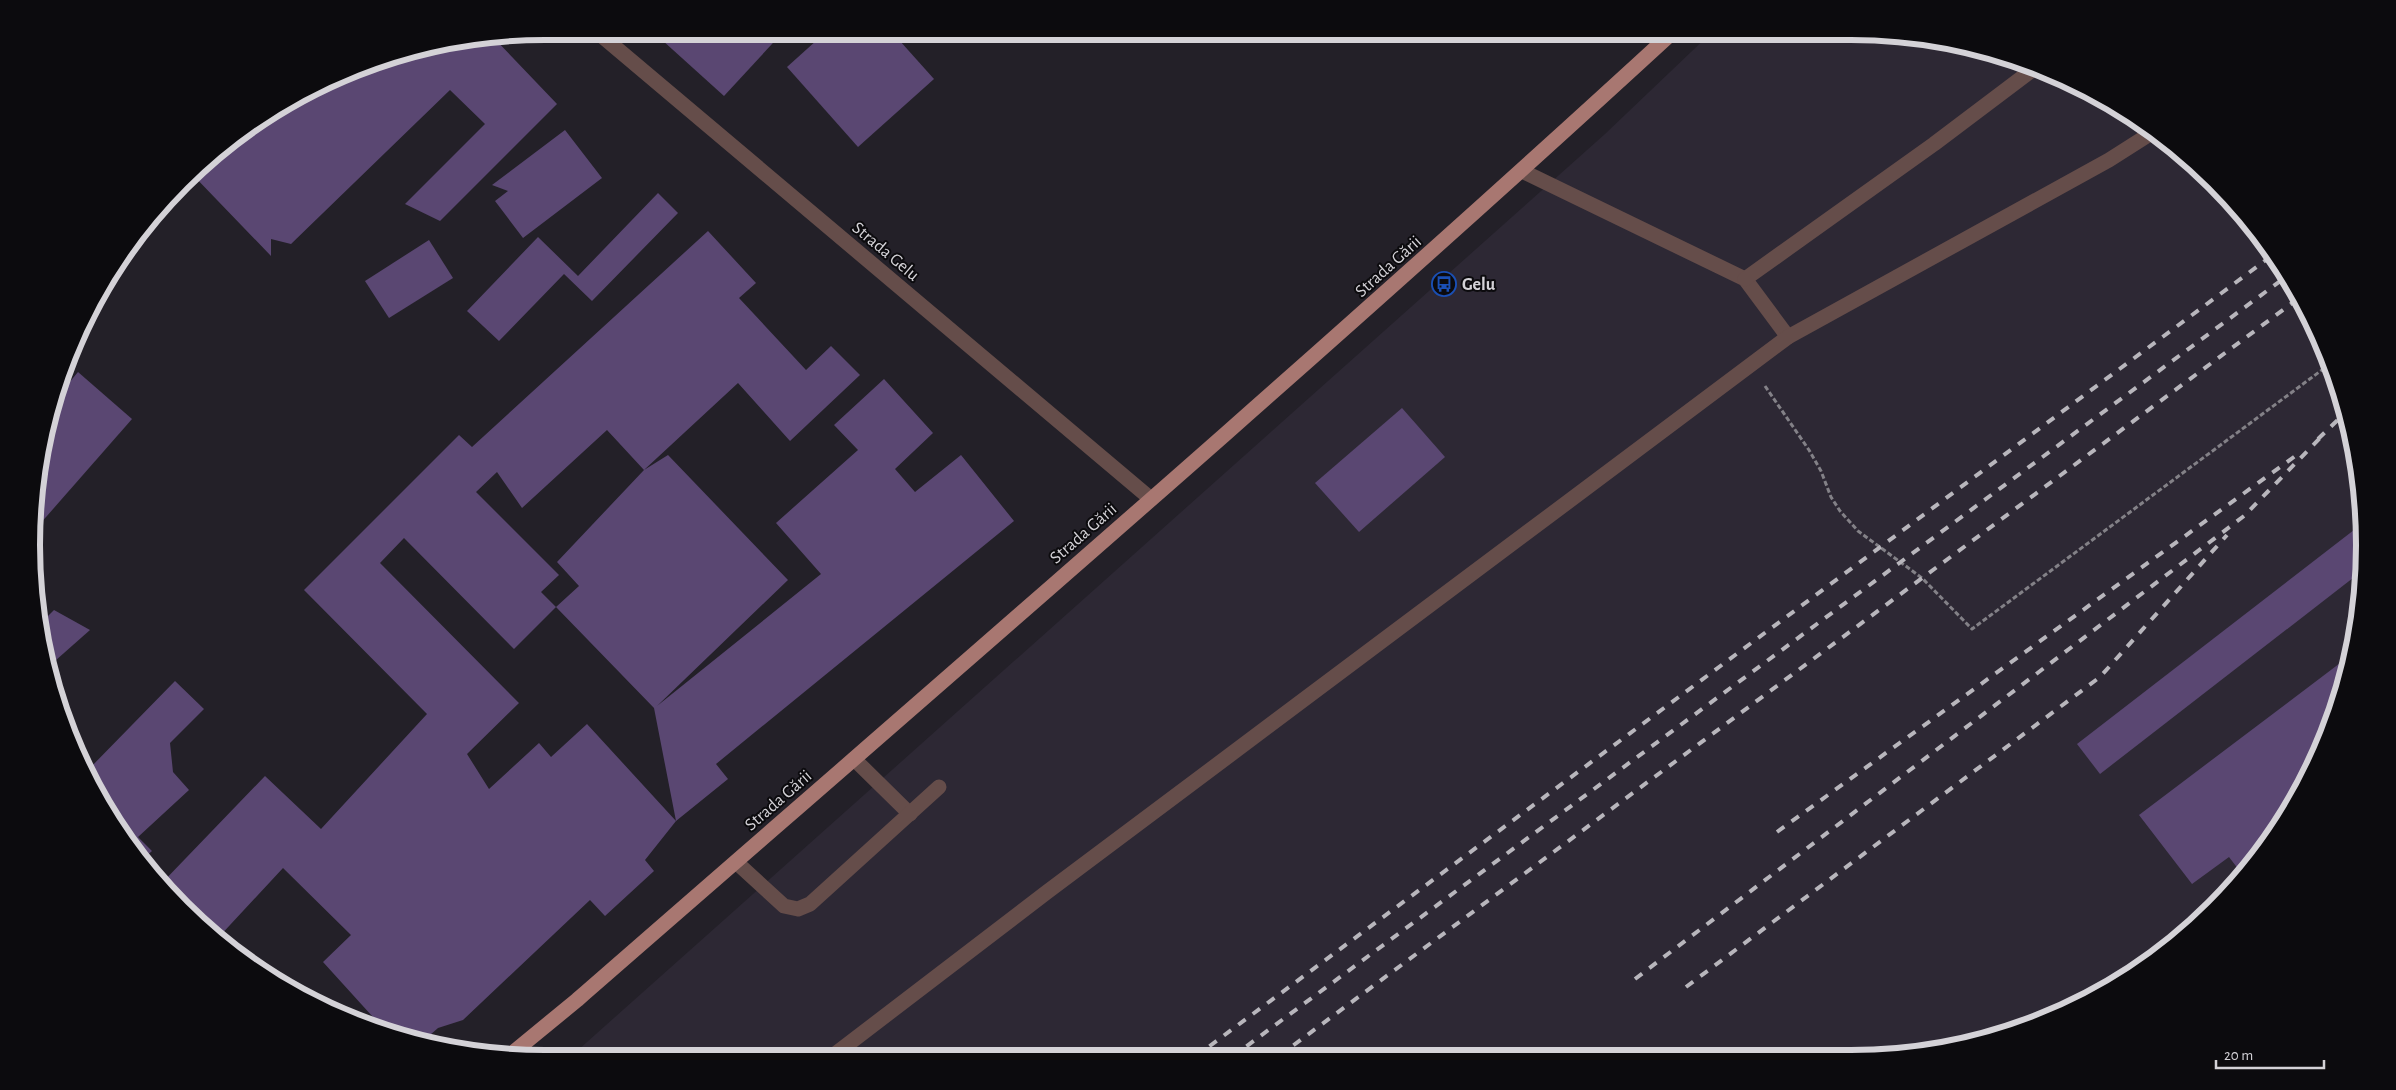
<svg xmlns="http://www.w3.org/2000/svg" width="2396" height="1090" viewBox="0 0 2396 1090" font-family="'Alegreya Sans',sans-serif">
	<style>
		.built { fill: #2d2834 }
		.building { fill: #5a4772; fill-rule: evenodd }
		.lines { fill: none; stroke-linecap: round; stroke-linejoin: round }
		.path { stroke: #838187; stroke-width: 3; stroke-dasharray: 5 2.5; stroke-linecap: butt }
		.minor { stroke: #654d4a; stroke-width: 15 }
		.major { stroke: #a87771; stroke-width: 15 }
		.rail { stroke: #b8b6bc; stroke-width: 4; stroke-dasharray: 9 9; stroke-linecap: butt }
		.labels { text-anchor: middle; stroke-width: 4; stroke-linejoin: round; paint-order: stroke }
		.street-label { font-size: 18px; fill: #d4d2d7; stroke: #0c0b0e }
		.poi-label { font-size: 18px; font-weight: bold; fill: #d4d2d7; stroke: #0c0b0e; text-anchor: start }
		.rim { fill: none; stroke: #d4d2d7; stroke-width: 6 }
	</style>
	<rect width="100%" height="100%" fill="#232028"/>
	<!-- built -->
	<path class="built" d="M1713 31H1851L1951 41 2047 70 2136 118 2214 182 2278 259 2326 348 2355 444 2365 545 2355 645 2326 741 2259 858 2164 952 2048 1020 1918 1054 568 1059 1605 134Z"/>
	<!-- building -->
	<g class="building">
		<path d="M670 31H784L724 96 662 40Z"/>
		<path d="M827 31H891L934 79 858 147 787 67Z"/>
		<path d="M492 36 557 104 440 221 405 204 485 124 450 90 291 244 271 239V256L192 174 206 159 288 100 380 59 445 41Z"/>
		<path d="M565 130 602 178 523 238 495 201 508 191 492 185Z"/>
		<path d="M658 193 678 213 592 301 564 274 499 341 467 311 538 237 578 276Z"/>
		<path d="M708 231 756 283 739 298 806 370 831 346 860 375 790 441 738 383 644 470 668 455 788 580 657 706 821 574 776 523 858 450 834 425 884 379 933 433 895 469 915 492 961 455 1014 521 716 764 728 779 676 821 645 860 654 871 605 916 590 900 463 1020 438 1028 422 1042 379 1029 382 1027 323 962 351 935 283 868 217 939 206 931 160 885 265 776 321 829 427 714 304 590 459 435 472 447ZM607 430 644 470 557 562 579 586 556 607 654 708 676 821 587 724 551 757 539 743 489 789 467 754 519 703 380 563 404 538 514 649 556 607 541 592 559 575 476 492 497 472 522 508Z"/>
		<path d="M429 240 453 278 389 318 365 281Z"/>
		<path d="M78 372 132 419 32 533 41 445 53 402Z"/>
		<path d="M1402 408 1445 457 1359 532 1315 483Z"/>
		<path d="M2363 523 2365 545 2362 571 2100 774 2077 744Z"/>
		<path d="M54 610 90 630 47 668 41 645 39 625Z"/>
		<path d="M2352 654 2326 741 2259 858 2242 874 2229 857 2192 884 2139 815Z"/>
		<path d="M175 681 204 709 170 743 173 772 189 790 138 837 152 851 142 860 100 802 84 766 88 770Z"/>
	</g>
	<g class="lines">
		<!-- path -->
		<path class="path" d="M1765 386 1809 450 1821 471 1831 497 1840 511 1858 531 1922 578 1972 629 2330 364"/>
		<!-- minor -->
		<g class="minor">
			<path d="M596 31 1151 499"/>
			<path d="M1522 171 1745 279 1788 337"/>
			<path d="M1745 279 1934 144 2036 67"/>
			<path d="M854 759 910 814"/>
			<path d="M736 862 784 906 798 909 810 904 939 787"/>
			<path d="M830 1058 1047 892 1788 337 2109 160 2153 132"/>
		</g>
		<!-- major -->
		<path class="major" d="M510 1055 577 1000C945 679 1315 361 1674 31"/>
		<!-- rail -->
		<g class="rail">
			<path d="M2318 439 2345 413"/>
			<path d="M1777 832 2298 454"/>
			<path d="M1635 979 2244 516 2323 435"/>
			<path d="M1686 987 2100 677 2227 535"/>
			<path d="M1279 1056 2299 298"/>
			<path d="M1195 1057 2274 254"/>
			<path d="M1232 1057 2287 276"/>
		</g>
	</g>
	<!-- icons -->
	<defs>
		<symbol id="bus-ring" viewBox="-11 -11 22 22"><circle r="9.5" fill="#0c0b0e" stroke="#1a4fb4" stroke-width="1.5"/><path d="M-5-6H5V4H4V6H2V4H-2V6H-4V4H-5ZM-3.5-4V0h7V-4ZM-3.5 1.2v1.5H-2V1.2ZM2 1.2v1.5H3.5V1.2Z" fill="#1a4fb4"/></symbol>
	</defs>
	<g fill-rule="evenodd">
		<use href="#bus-ring" x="1430" y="270" width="28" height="28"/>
	</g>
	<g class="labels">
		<!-- street labels -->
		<g class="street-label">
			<text transform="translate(886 251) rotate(40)" y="6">Strada Gelu</text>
			<text transform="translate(1388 266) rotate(-42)" y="6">Strada Gării</text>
			<text transform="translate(1083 533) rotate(-41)" y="6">Strada Gării</text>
			<text transform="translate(778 800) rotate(-41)" y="6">Strada Gării</text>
		</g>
		<!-- poi labels -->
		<g class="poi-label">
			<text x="1462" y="290">Gelu</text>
		</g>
	</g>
	<!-- crop -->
	<path d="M0 0H2396V1090H0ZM545 40H1851A505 505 0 0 1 2356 545V545A505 505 0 0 1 1851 1050H545A505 505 0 0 1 40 545V545A505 505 0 0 1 545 40Z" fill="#0c0b0e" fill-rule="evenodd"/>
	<path class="rim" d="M545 40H1851A505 505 0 0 1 2356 545V545A505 505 0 0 1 1851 1050H545A505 505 0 0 1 40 545V545A505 505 0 0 1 545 40Z"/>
	<!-- scale -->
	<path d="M2216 1060v8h108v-8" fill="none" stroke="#d4d2d7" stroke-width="2.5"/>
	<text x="2224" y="1060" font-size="15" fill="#d4d2d7" stroke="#0c0b0e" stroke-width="4" paint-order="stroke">20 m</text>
</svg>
